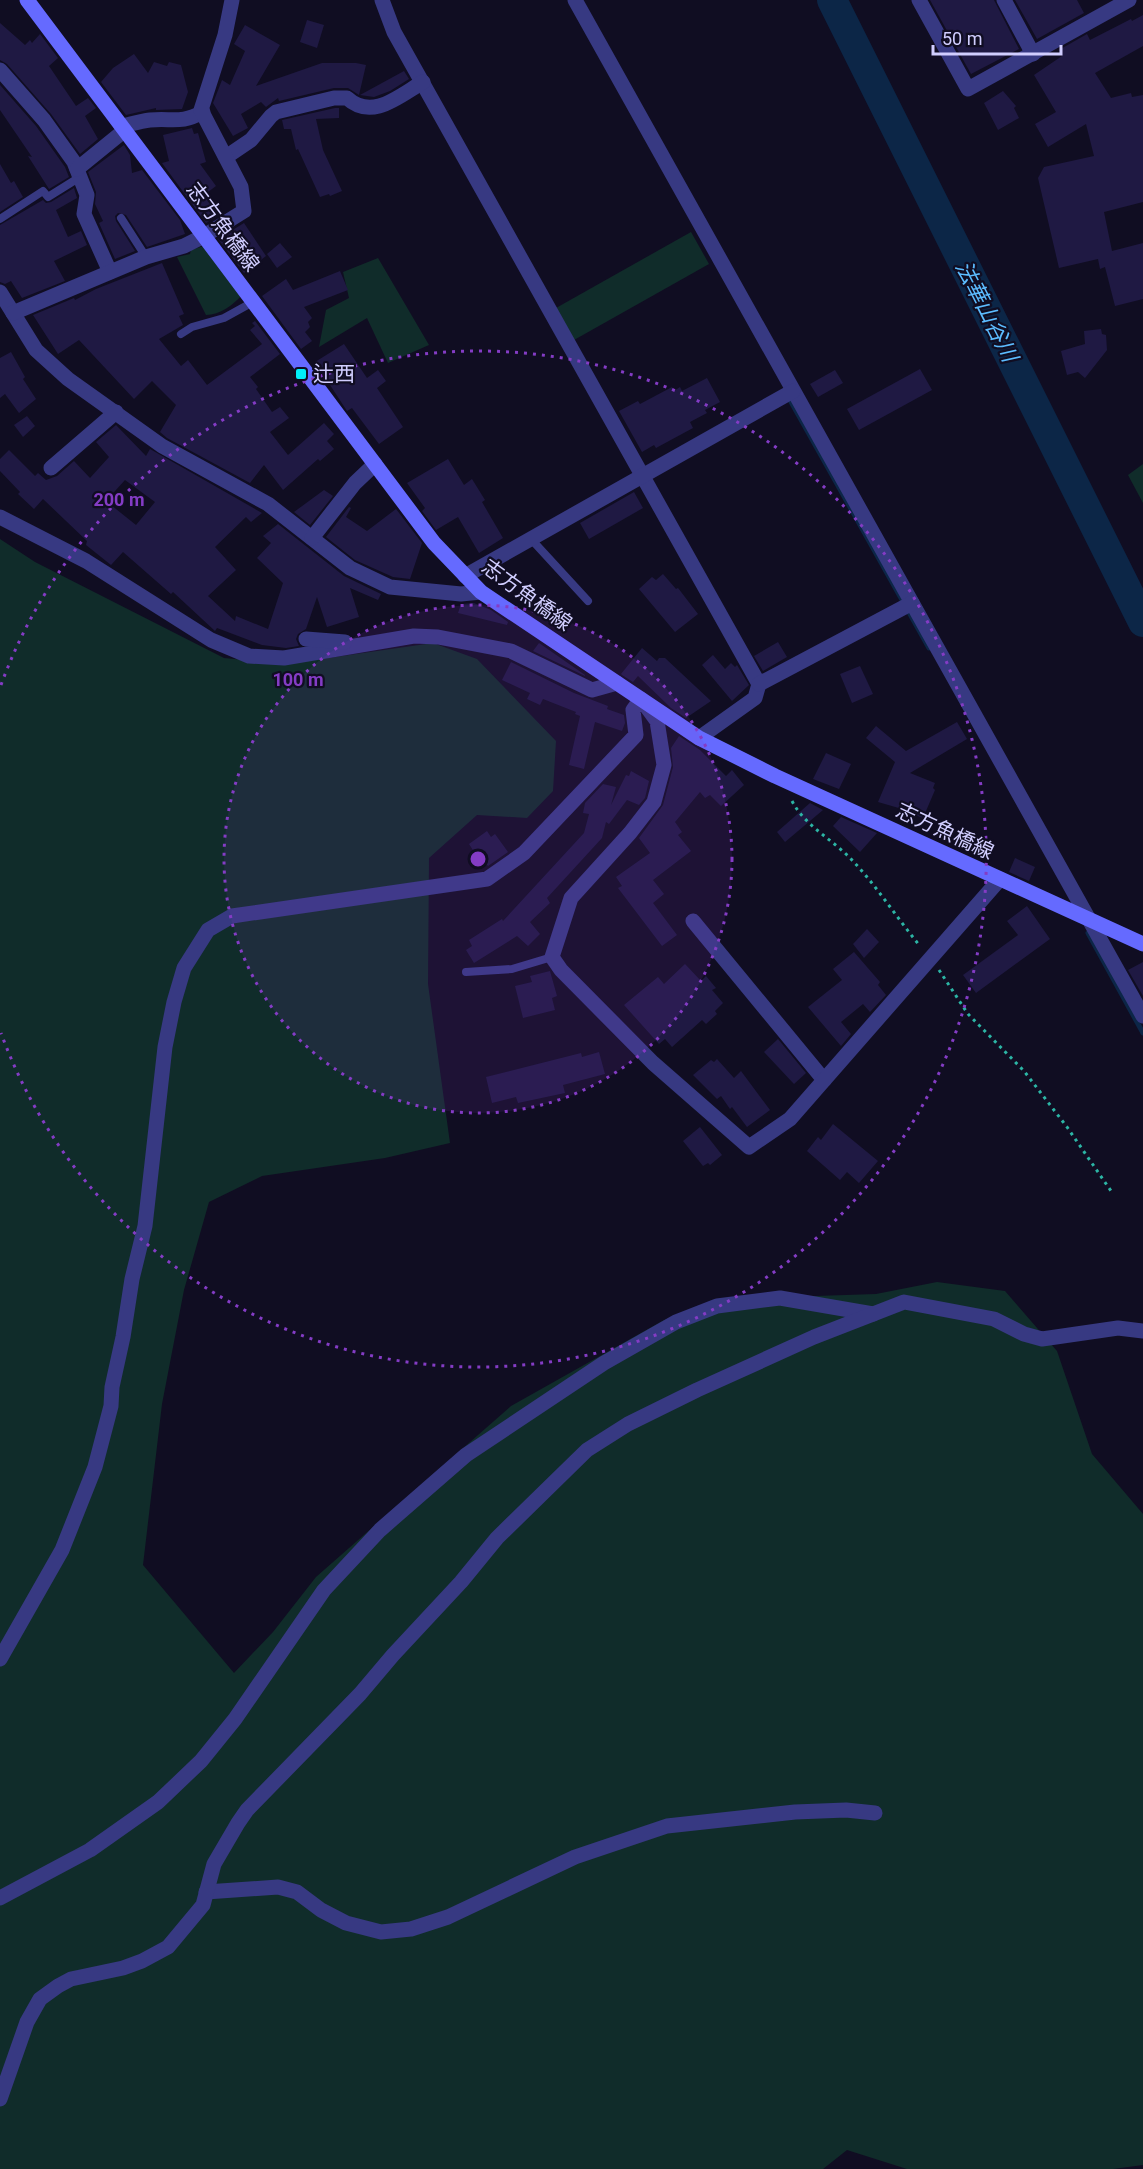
<svg xmlns="http://www.w3.org/2000/svg" width="1143" height="2169" viewBox="0 0 1143 2169" font-family="Roboto,'Noto Sans JP',sans-serif">
	<style>
		.green { fill: #102c2a }
		.lines { fill: none; stroke-linecap: round; stroke-linejoin: round }
		.stream { stroke: #0c2647; stroke-width: 5 }
		.river { stroke: #0c2647; stroke-width: 30 }
		.building { fill: #1f1943; fill-rule: evenodd }
		.path { stroke: #2cb5a5; stroke-width: 3; stroke-dasharray: 3 4.5; stroke-linecap: butt }
		.lane { stroke: #373982; stroke-width: 8 }
		.street { stroke: #373982; stroke-width: 15 }
		.secondary { stroke: #656aff; stroke-width: 15 }
		.ring { fill: none; stroke: #843cc5; stroke-width: 3; stroke-dasharray: 3 6 }
		.poi-dot { fill: #00eef9; stroke: #100d22; stroke-width: 2 }
		.labels { text-anchor: middle; stroke-width: 4.5; stroke-linejoin: round; paint-order: stroke }
		.street-label { font-size: 21px; fill: #d1ceff; stroke: #100d22 }
		.poi-label { font-size: 21px; fill: #d1ceff; stroke: #100d22; text-anchor: start }
		.water-label { font-size: 22px; font-style: italic; fill: #5cbcff; stroke: #100d22 }
		.centre { fill: #843cc5; stroke: #100d22; stroke-width: 3 }
		.ring-label { font-size: 18px; text-anchor: middle; font-weight: bold; fill: #843cc5; stroke: #100d22; stroke-width: 4.5; stroke-linejoin: round; paint-order: stroke }
	</style>
	<rect width="100%" height="100%" fill="#100d22"/>
	<!-- green -->
	<g class="green">
		<path d="M691 232 709 264 574 340 556 308Z"/>
		<path d="M204 246 242 295C233 305 220 315 206 315L177 257 190 254 191 250Z"/>
		<path d="M378 258 429 345 388 363 367 318 319 347 326 310 349 298 343 272Z"/>
		<path d="M1143 464V503L1128 475Z"/>
		<path d="M0 539 35 562 224 658 286 664 433 643 477 659 556 741 553 791 527 818 477 815 429 858 428 984 450 1143 385 1158 262 1176 209 1202 184 1290 162 1404 143 1565 234 1673 273 1632 316 1577 511 1406 664 1320 724 1299 876 1294 937 1282 1005 1291 1057 1351 1092 1454 1143 1514V2165L1113 2169H907L847 2150 823 2169H0Z"/>
	</g>
	<g class="lines">
		<!-- stream -->
		<g class="stream">
			<path d="M790 400 929 648"/>
			<path d="M1088 933 1143 1033"/>
		</g>
		<!-- river -->
		<path class="river" d="M832 0 1143 622"/>
	</g>
	<!-- building -->
	<g class="building">
		<path d="M930 0H994L1019 49 971 74Z"/>
		<path d="M1015 0H1077L1084 13 1037 39Z"/>
		<path d="M1143 15V46L1095 73 1111 98 1131 93 1132 97 1143 95V202L1104 212 1112 251 1143 243V299L1115 306 1105 267 1100 269 1098 259 1059 268 1038 178 1044 167 1094 156 1086 124 1048 147 1035 124 1056 112 1034 75 1062 56 1059 50 1087 34 1090 40 1131 19 1132 21Z"/>
		<path d="M307 20 324 25 317 48 300 42Z"/>
		<path d="M0 23 25 45 30 40 32 43 40 34 58 58 49 66 76 106 88 98 96 108 85 116 98 139 80 154 51 114 7 64 0 60Z"/>
		<path d="M245 25 280 45 256 86 322 63H356L366 65 359 95 348 88H334L279 101 278 98 266 107 261 102 241 114 248 128 233 136 213 103 222 80 230 85 245 51 234 44Z"/>
		<path d="M134 54 148 73 154 62 167 66 169 62 181 65 188 92 182 109 156 110V108L126 115 101 82 113 68Z"/>
		<path d="M404 71 409 79 390 91 374 97 360 95Z"/>
		<path d="M0 85 36 126 65 167 69 177 49 189 28 156 32 157 0 110Z"/>
		<path d="M1003 91 1016 106 1014 108 1019 118 998 130 984 103Z"/>
		<path d="M335 108H339V118L316 119 323 150 342 191 330 196 329 194 320 197 298 149 296 150 291 129H284L282 120Z"/>
		<path d="M192 128 194 134 198 133 206 162 200 164 216 186 204 195 219 215 206 223 162 163 169 161 163 135Z"/>
		<path d="M124 145 130 155 132 173 142 170 180 220 185 234 147 247 126 215 118 213 115 216 116 221 135 251 115 259 99 223 103 221 95 204 96 192 88 172Z"/>
		<path d="M0 164 11 183 14 181 23 197 0 212Z"/>
		<path d="M74 188 77 198 56 210 68 237 81 231 87 245 54 261 65 281 22 298 11 281 5 284 0 282V225L43 200 46 203 51 202Z"/>
		<path d="M244 223 266 256 244 273 218 239Z"/>
		<path d="M280 243 292 257 277 268 267 254Z"/>
		<path d="M162 263 184 314 179 316 183 325 159 339 181 366 188 360 207 385 262 344 250 330 255 326 252 323 255 321 280 354 250 377 258 387 256 389 272 412 280 407 289 418 270 432 288 455 324 423 334 434 327 441 334 449 320 461 318 459 283 490 264 465 250 483 167 438 160 432 176 405 152 381 134 399 79 340 58 354 33 315 74 298 75 300 96 289Z"/>
		<path d="M340 271 348 290 304 307 312 318 308 322 310 327 305 332 312 341 301 349 262 296 286 279 293 290Z"/>
		<path d="M1101 329 1102 334 1106 335 1107 350 1085 378 1078 372 1067 375 1061 351 1085 344 1084 331Z"/>
		<path d="M344 344 367 378 378 370 386 381 377 388 403 427 379 444 352 408 347 411 315 362Z"/>
		<path d="M11 352 25 377 23 379 36 399 19 413 5 394 0 398V358Z"/>
		<path d="M920 369 932 390 859 430 847 409Z"/>
		<path d="M835 370 843 383 818 397 810 384Z"/>
		<path d="M707 378 720 402 705 410 707 413 690 422 693 428 656 448 654 445 642 452 619 411 638 401 640 404 672 387 674 391 680 387 682 391Z"/>
		<path d="M27 416 35 426 23 437 14 425Z"/>
		<path d="M116 425 146 456 150 449 262 513 251 522 246 517 215 547 236 570 208 596 235 621 236 616 268 629 283 583 257 558 271 543 263 536 278 524 344 576 381 594 378 600 350 588 359 617 327 627 317 597 306 629 298 634 296 639 299 646 286 648 262 645 217 628 215 631 173 592 171 594 123 552 111 565 86 545 87 541 43 499 34 509 18 494 20 492 0 471V459L9 450 35 476 38 473 46 480 57 476 74 461 90 478 109 457 96 442ZM125 480 155 502 136 525 106 501Z"/>
		<path d="M448 459 464 485 472 479 485 500 482 502 503 538 479 553 458 517 436 530 422 511 425 508 407 483Z"/>
		<path d="M324 490 333 496 310 525 294 512Z"/>
		<path d="M634 492 643 508 589 539 580 523Z"/>
		<path d="M349 507 351 508 346 517 367 531 396 509 422 543 410 579 393 577 355 560 326 537Z"/>
		<path d="M663 574 676 589 678 588 698 614 675 632 639 589 652 577 656 580Z"/>
		<path d="M474 603 491 610 508 622 507 625 458 613 461 604Z"/>
		<path d="M778 642 787 657 763 671 754 656Z"/>
		<path d="M539 643 585 675V676L533 651Z"/>
		<path d="M642 648 657 661 659 658H665L711 701 686 718 671 708 638 676 633 682 622 675 621 674Z"/>
		<path d="M713 655 725 669 731 663 735 667 737 665 749 685 732 701 702 665Z"/>
		<path d="M511 662 574 693 608 706 607 709 624 715 625 723 622 731 595 722 584 769 569 765 580 716 575 714 576 712 543 699 540 705 527 699 530 693 502 680Z"/>
		<path d="M860 666 873 694 852 703 840 674Z"/>
		<path d="M957 722 967 739 910 773 935 783 933 788 935 790 923 818 909 813V811L878 802 895 762 866 738 876 726 906 751Z"/>
		<path d="M679 736 700 750 726 776 732 770 744 785 721 806 710 795 705 798 700 792 675 822 682 832 678 835 691 851 653 880 664 894 653 903 677 935 662 946 618 888 622 886 616 877 650 853 639 838 663 805 673 767 671 748Z"/>
		<path d="M826 753 851 764 839 789 813 779Z"/>
		<path d="M631 771 649 781 645 798 639 805 627 800 609 824 606 822 602 838 547 898 550 903 530 922 540 934 528 946 517 936 474 963 466 950 472 946 469 940 502 919 503 921 584 833 589 814 583 813 585 803 603 784 616 787 611 805 626 775 629 776Z"/>
		<path d="M810 803 823 810 785 842 777 832Z"/>
		<path d="M841 817 877 833 860 852 833 826Z"/>
		<path d="M487 831 491 837 495 834 508 852 488 866 481 856 478 858 469 844Z"/>
		<path d="M1015 858 1035 867 1029 881 1009 872Z"/>
		<path d="M1027 906 1050 939 976 993 963 975 1018 935 1007 921Z"/>
		<path d="M867 929 879 942 864 958 853 944Z"/>
		<path d="M854 952 880 982 878 985 886 995 870 1012 863 1004 841 1022 851 1034 841 1046 808 1007 842 980 833 969Z"/>
		<path d="M1143 962V996L1128 970Z"/>
		<path d="M685 964 701 981 706 976 716 988 712 990 723 1003 715 1011 717 1014 706 1024 702 1020 672 1047 665 1039 659 1044 624 1005 658 977 664 984Z"/>
		<path d="M550 971 557 996 552 998 555 1010 523 1018 515 986 532 982 530 976Z"/>
		<path d="M778 1039 806 1073 794 1084 764 1052Z"/>
		<path d="M599 1052 605 1074 563 1085 565 1093 518 1103 516 1097 492 1103 486 1077 581 1053 582 1057Z"/>
		<path d="M717 1059 734 1078 741 1071 770 1110 747 1127 732 1107 730 1109 721 1096 717 1099 693 1075 711 1060 714 1062Z"/>
		<path d="M833 1124 878 1161 859 1183 847 1172 840 1180 807 1151 818 1137 821 1140Z"/>
		<path d="M700 1127 722 1155 710 1165 708 1163 703 1166 683 1141Z"/>
	</g>
	<g class="lines">
		<!-- path -->
		<g class="path">
			<path d="M792 801C805 826 832 839 851 859 876 885 897 918 920 946"/>
			<path d="M939 970 968 1014 1024 1071 1067 1127 1111 1191"/>
		</g>
		<!-- lane -->
		<g class="lane">
			<path d="M121 218 146 257"/>
			<path d="M0 219 43 191 48 197 80 177"/>
			<path d="M181 334 192 327 224 318 253 302"/>
			<path d="M531 539 588 601"/>
			<path d="M466 972 512 969 552 957"/>
		</g>
		<!-- street -->
		<g class="street">
			<path d="M382 0 394 32 759 684 755 698 699 738"/>
			<path d="M575 0 1143 1016"/>
			<path d="M919 0 968 89 1129 0"/>
			<path d="M1004 0 1033 54"/>
			<path d="M0 70 44 120 74 162 87 195 84 214 110 272"/>
			<path d="M122 126C131 124 141 121 150 120 173 118 181 124 203 112"/>
			<path d="M226 157 251 140 271 116 276 112 334 98H347C372 121 399 96 423 82"/>
			<path d="M77 169 125 130"/>
			<path d="M0 292 36 350 68 379 162 446 268 504 350 568 390 587 461 594 481 592"/>
			<path d="M13 313 146 257 184 246 204 236 244 211 241 187 201 110 225 35 232 0"/>
			<path d="M51 468 116 412"/>
			<path d="M0 517 86 561 211 640 249 656 284 658 414 636 438 637 511 651 592 690 617 683"/>
			<path d="M312 538 355 483 375 464"/>
			<path d="M465 576 793 391"/>
			<path d="M306 639 345 642"/>
			<path d="M759 684 912 603"/>
			<path d="M693 921 824 1080"/>
			<path d="M0 1659 62 1550 95 1467 111 1406 112 1387 123 1337 132 1279 145 1226 165 1047 174 1002 184 968 208 930 232 916 487 879 524 853 636 735 633 710 641 699 657 721 664 765 654 802 630 833 571 898 552 957 561 970 653 1063 749 1147 790 1119 1000 879"/>
			<path d="M206 1892 278 1887 297 1892 321 1910 346 1923 381 1932 411 1929 448 1917 575 1857 667 1826 795 1812 846 1810 875 1813"/>
			<path d="M0 1898 90 1850 158 1802 201 1761 235 1719 324 1590 380 1530 466 1455 604 1363 676 1322 717 1306 780 1298 873 1314"/>
			<path d="M0 2099 27 2022 40 1999 58 1986 71 1979 123 1968 142 1961 168 1947 203 1905 214 1864 238 1823 247 1810 360 1694 393 1655 461 1582 497 1538 587 1450 628 1424 697 1390 814 1337 904 1302 994 1319 1024 1334 1042 1339 1118 1328 1143 1331"/>
		</g>
		<!-- secondary -->
		<path class="secondary" d="M27 0 434 543 481 592 699 738 775 776 1143 944"/>
	</g>
	<!-- distance rings -->
	<circle cx="478" cy="859" r="254" fill="#843cc5" fill-opacity=".12"/>
	<g class="ring">
		<circle cx="478" cy="859" r="254"/>
		<path d="M1 685A508 508 0 1 1 1 1033"/>
	</g>
	<!-- markers -->
	<rect class="poi-dot" x="295" y="368" width="12" height="12" rx="3"/>
	<g class="labels">
		<!-- street labels -->
		<g class="street-label">
			<text transform="translate(223 227) rotate(53)" y="7">志方魚橋線</text>
			<text transform="translate(527 595) rotate(36)" y="7">志方魚橋線</text>
			<text transform="translate(945 831) rotate(25)" y="7">志方魚橋線</text>
		</g>
		<!-- poi labels -->
		<g class="poi-label">
			<text x="313" y="381">辻西</text>
		</g>
		<!-- water labels -->
		<g class="water-label">
			<text transform="translate(987 311) rotate(63)" y="8">法華山谷川</text>
		</g>
	</g>
	<circle cx="478" cy="859" r="9" class="centre"/>
	<g class="ring-label">
		<text x="119" y="506">200 m</text>
		<text x="298" y="686">100 m</text>
	</g>
	<!-- scale -->
	<path d="M933 45v9h128v-9" fill="none" stroke="#d1ceff" stroke-width="3"/>
	<text x="942" y="45" font-size="18" fill="#d1ceff" stroke="#100d22" stroke-width="4.5" paint-order="stroke">50 m</text>
</svg>
